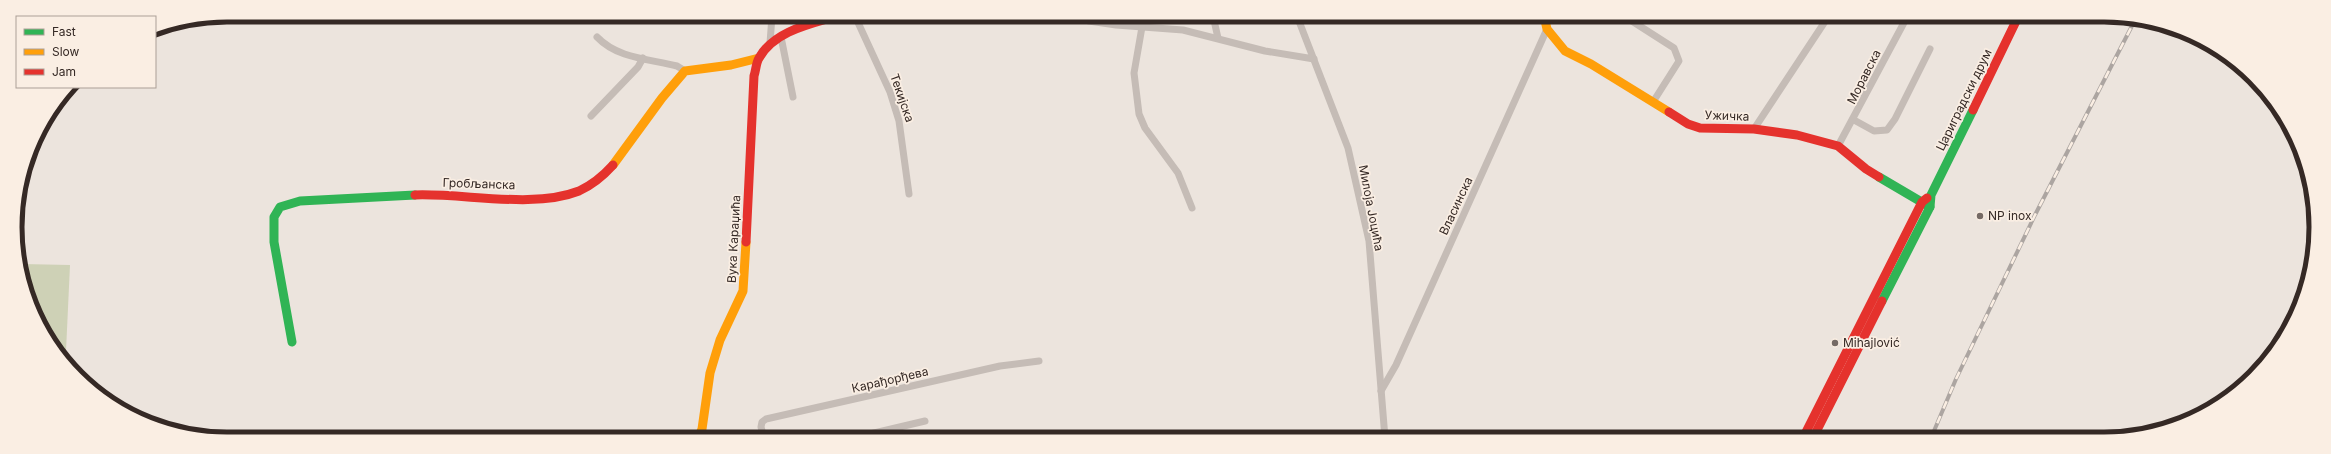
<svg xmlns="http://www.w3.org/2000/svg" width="2331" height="454" viewBox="0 0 2331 454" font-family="Inter,sans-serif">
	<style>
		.green { fill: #ced1b6 }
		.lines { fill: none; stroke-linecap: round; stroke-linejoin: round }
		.street { stroke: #c5bcb6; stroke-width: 7 }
		.fast { stroke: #30b455; stroke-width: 9 }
		.slow { stroke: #ff9f0a; stroke-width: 9 }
		.jam { stroke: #e5322d; stroke-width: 9 }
		.rail-casing { stroke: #aca5a1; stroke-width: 4 }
		.rail { stroke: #faeee3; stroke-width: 2.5; stroke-dasharray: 8; stroke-linecap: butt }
		.poi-dot { fill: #756a65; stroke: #faeee3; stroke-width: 1.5 }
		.labels { text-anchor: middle; stroke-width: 3.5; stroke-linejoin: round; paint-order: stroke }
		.street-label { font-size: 12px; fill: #352925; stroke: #faeee3 }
		.poi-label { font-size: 12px; fill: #352925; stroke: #faeee3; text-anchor: start }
		.rim { fill: none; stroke: #352925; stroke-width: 5 }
	</style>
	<rect width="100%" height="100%" fill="#ece4dd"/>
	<!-- green -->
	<path class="green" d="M22 264 70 265 66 351 57 348 26 295Z"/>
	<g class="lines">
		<!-- street -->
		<g class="street">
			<path d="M855 16 890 92 899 121 909 194"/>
			<path d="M1079 16 1089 21 1116 25 1183 30 1265 51 1314 59"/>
			<path d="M1213 16 1218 38"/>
			<path d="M1297 16 1348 148 1369 241 1385 438"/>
			<path d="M1624 16 1674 48 1679 61 1653 102"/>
			<path d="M1142 27 1134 73 1139 114 1145 128 1178 173 1192 208"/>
			<path d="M597 37C618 59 650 59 677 66L685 71"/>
			<path d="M781 37 793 97"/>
			<path d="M770 43 772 16"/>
			<path d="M591 116 638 67 643 58"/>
			<path d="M1854 120 1874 131 1887 130 1895 119 1930 49"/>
			<path d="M1754 129 1828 17"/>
			<path d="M1838 146 1907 17"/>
			<path d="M1381 391 1396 365 1547 29"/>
			<path d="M1385 434 1394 438"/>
			<path d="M764 438 761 427 762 422 766 419 1000 366 1039 361"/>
			<path d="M853 438 925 421"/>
		</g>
		<!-- fast -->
		<g class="fast">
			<path d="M1879 177 1930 207"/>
			<path d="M1882 301 1930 207 1931 195 1973 110"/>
			<path d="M292 342 274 242V217L280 207 300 201 415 195"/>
		</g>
		<!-- slow -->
		<g class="slow">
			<path d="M1544 16 1547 29 1565 51 1591 64 1669 112"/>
			<path d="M613 165 662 98 685 71 731 65 759 58"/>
			<path d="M698 438 702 429 710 373 720 340 743 291 746 242"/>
		</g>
		<!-- jam -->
		<g class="jam">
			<path d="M1973 110 2018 17"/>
			<path d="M1669 112 1688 124 1700 128 1754 129 1797 135 1838 146 1866 169 1879 177"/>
			<path d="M415 195C465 193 533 209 579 191 592 185 604 175 613 165"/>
			<path d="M746 242 754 76C756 70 756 63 759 58 774 31 810 24 837 16"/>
			<path d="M1803 438 1922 202 1927 198"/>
			<path d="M1813 438 1882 301"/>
		</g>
		<defs>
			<path id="rail" d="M1931 438 1956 379 2035 215 2136 18"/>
		</defs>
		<!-- rail casing -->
		<use href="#rail" class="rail-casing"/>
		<!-- rail -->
		<use href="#rail" class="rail"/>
	</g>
	<!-- markers -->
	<g class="poi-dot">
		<circle cx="1980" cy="216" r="4"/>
		<circle cx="1835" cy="343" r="4"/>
	</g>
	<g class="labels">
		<!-- street labels -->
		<g class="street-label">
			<text transform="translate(1864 77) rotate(-63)" y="4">Моравска</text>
			<text transform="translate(902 98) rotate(71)" y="4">Текијска</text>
			<text transform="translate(1964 100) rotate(-64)" y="4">Цариградски друм</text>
			<text transform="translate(1727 116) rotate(2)" y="4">Ужичка</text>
			<text transform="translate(479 184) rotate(2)" y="4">Гробљанска</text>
			<text transform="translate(1456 206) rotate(-65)" y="4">Власинска</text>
			<text transform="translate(1371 208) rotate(79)" y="4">Милоја Јоцића</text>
			<text transform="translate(734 239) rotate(-87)" y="4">Вука Караџића</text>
			<text transform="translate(890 380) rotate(-13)" y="4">Карађорђева</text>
		</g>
		<!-- poi labels -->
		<g class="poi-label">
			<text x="1988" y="220">NP inox</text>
			<text x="1843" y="347">Mihajlović</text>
		</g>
	</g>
	<!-- crop -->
	<path d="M0 0H2331V454H0ZM227 22H2104A205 205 0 0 1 2309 227V227A205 205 0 0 1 2104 432H227A205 205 0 0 1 22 227V227A205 205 0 0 1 227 22Z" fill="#faeee3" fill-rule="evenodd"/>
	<path class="rim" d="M227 22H2104A205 205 0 0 1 2309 227V227A205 205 0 0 1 2104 432H227A205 205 0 0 1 22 227V227A205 205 0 0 1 227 22Z"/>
	<!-- legend -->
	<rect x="16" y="16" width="140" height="72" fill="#faeee3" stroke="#ab9f97"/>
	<rect x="24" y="29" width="20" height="6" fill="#30b455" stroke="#ab9f97"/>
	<text x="52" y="36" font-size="12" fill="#352925">Fast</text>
	<rect x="24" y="49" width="20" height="6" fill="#ff9f0a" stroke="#ab9f97"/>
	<text x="52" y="56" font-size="12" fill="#352925">Slow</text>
	<rect x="24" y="69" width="20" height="6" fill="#e5322d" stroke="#ab9f97"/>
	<text x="52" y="76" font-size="12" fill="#352925">Jam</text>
</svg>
